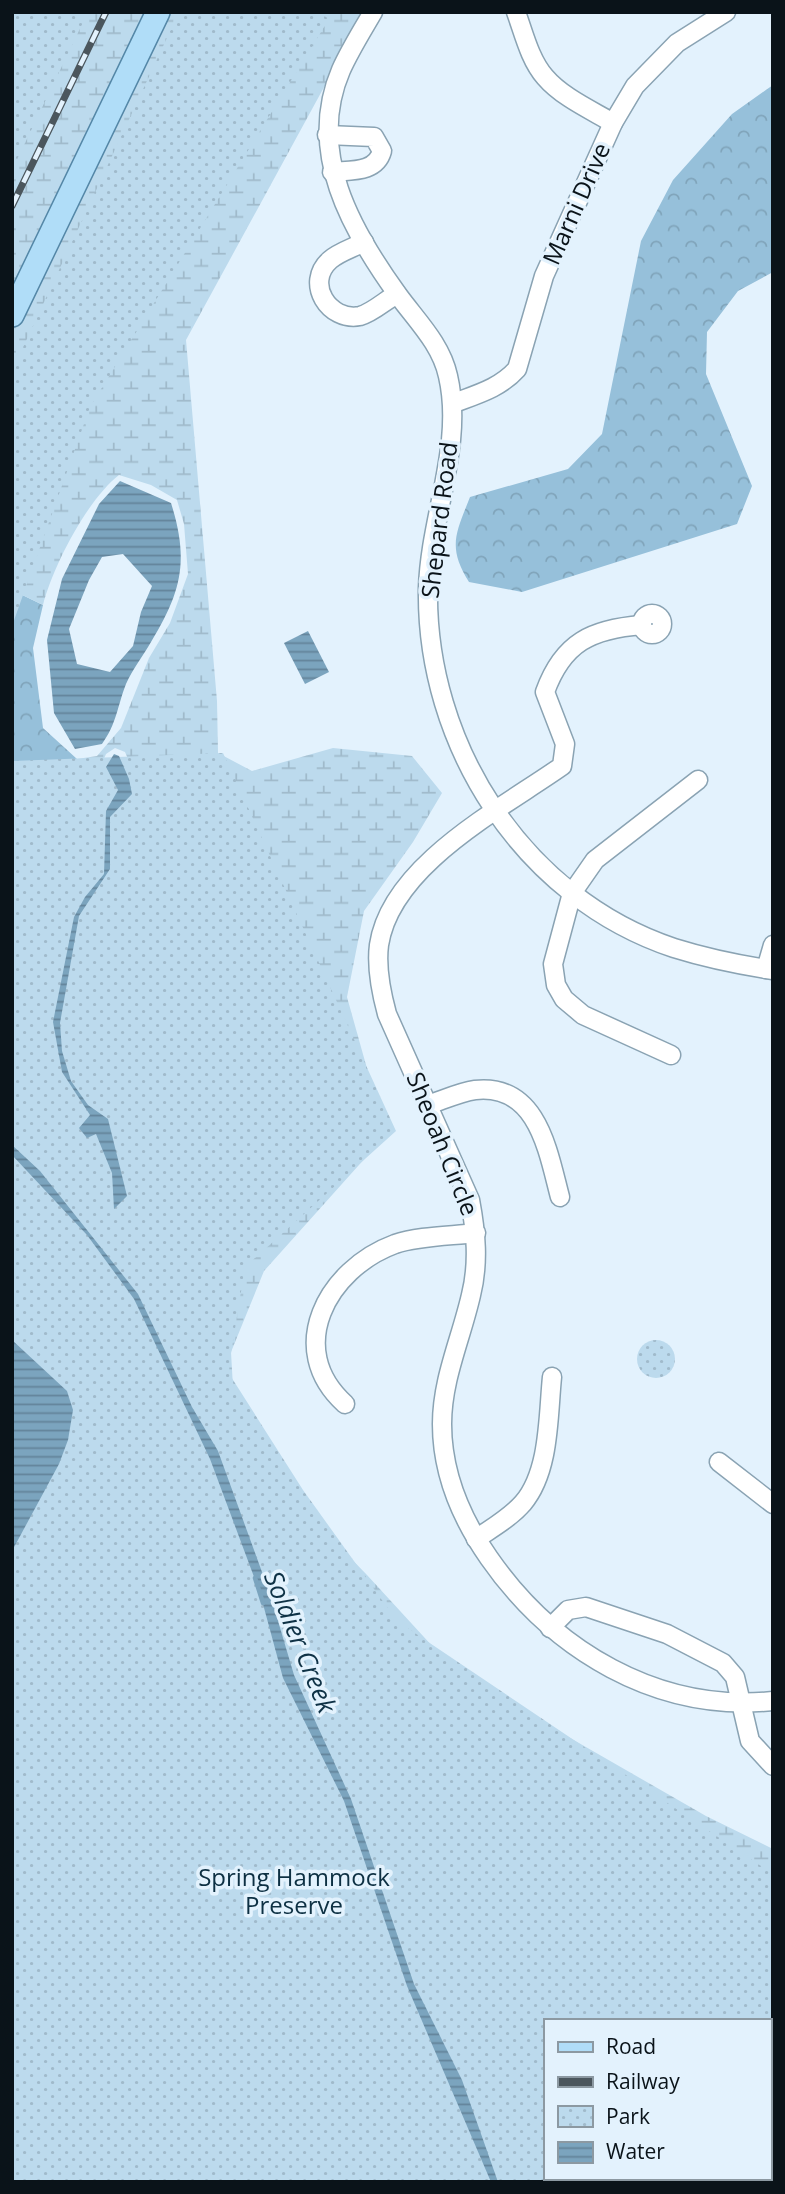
<svg xmlns="http://www.w3.org/2000/svg" width="785" height="2194" viewBox="0 0 785 2194" font-family="'Open Sans',sans-serif">
	<style>
		.forest { fill: url(#forest-crowns) }
		.wetland { fill: url(#wetland-marsh); fill-rule: evenodd }
		.park { fill: url(#park-dots); fill-rule: evenodd }
		.water { fill: url(#water-rules); fill-rule: evenodd }
		.lines { fill: none; stroke-linecap: round; stroke-linejoin: round }
		.stream { stroke: #7ba4be; stroke-width: 4.5 }
		.minor-casing { stroke: #8aa3b3; stroke-width: 21 }
		.major-casing { stroke: #5487a7; stroke-width: 26 }
		.minor { stroke: #fff; stroke-width: 18 }
		.major { stroke: #b0ddf8; stroke-width: 23 }
		.rail-casing { stroke: #4b565d; stroke-width: 7 }
		.rail { stroke: #e3f2fd; stroke-width: 4.5; stroke-dasharray: 13; stroke-linecap: butt }
		.labels { text-anchor: middle; stroke-width: 7; stroke-linejoin: round; paint-order: stroke }
		.street-label { font-size: 24px; fill: #0a1319; stroke: #e3f2fd }
		.park-label { font-size: 24px; fill: #0d3043; stroke: #e3f2fd }
		.water-label { font-size: 26px; font-style: italic; fill: #0f3246; stroke: #e3f2fd }
	</style>
	<defs>
		<pattern id="forest-crowns" width="20" height="18" patternUnits="userSpaceOnUse" patternTransform="scale(1.75)"><rect width="20" height="18" fill="#96c0da"/><path d="M2 6a3 3 0 1 1 6 0M12 15a3 3 0 1 1 6 0" fill="none" stroke="#80a4ba"/></pattern>
		<pattern id="wetland-marsh" width="20" height="14" patternUnits="userSpaceOnUse" patternTransform="scale(1.75)"><rect width="20" height="14" fill="#bcdaed"/><path d="M1 5h8M5 5V1M11 12h8M15 12V8" fill="none" stroke="#a0bacb"/></pattern>
		<pattern id="park-dots" width="8" height="8" patternUnits="userSpaceOnUse" patternTransform="scale(1.75)"><rect width="8" height="8" fill="#bcdaed"/><path d="M2 2h.1M6 6h.1" fill="none" stroke="#a0bacb" stroke-width="1.8" stroke-linecap="round"/></pattern>
		<pattern id="water-rules" width="6" height="5" patternUnits="userSpaceOnUse" patternTransform="scale(1.75)"><rect width="6" height="5" fill="#7ba4be"/><path d="M0 2.5h6" fill="none" stroke="#63849a"/></pattern>
	</defs>
	<rect width="100%" height="100%" fill="#e3f2fd"/>
	<!-- forest -->
	<g class="forest">
		<path d="M773 85V272L738 291 707 332 706 374 752 486 737 524 522 592 469 582C447 547 456 533 470 497L568 469 602 434 641 241 673 180 732 114Z"/>
		<path d="M12 590 43 605 33 648 43 728 77 759 12 826Z"/>
	</g>
	<!-- wetland -->
	<g class="wetland">
		<path d="M12 12H150L12 299Z"/>
		<path d="M166 12H365L186 340 217 701 218 753 252 771 333 748 412 756 442 793 413 842 364 911 347 997 373 1090 367 1156 264 1271 231 1352 236 1440 367 1575 457 1673 706 1816 773 1849V2182H505L468 2077 420 1980 357 1796 300 1672 276 1591 223 1448 198 1404 143 1289 45 1166 12 1136V826L77 759 97 756 121 728 149 658 170 623 188 574 184 524 177 500 151 485 119 475C87 500 53 566 43 605L12 590V331ZM115 748 125 752 135 775 138 794 116 819V871L85 918 67 1023 68 1049 76 1077 93 1100 113 1115 133 1196 119 1213 113 1215C101 1204 108 1187 105 1173 103 1162 98 1151 93 1141L84 1143 73 1131V1126L82 1115 56 1074 47 1021 68 916 81 894 98 872 100 811 111 791 100 768 106 754ZM545 2021H769V2178H545Z"/>
	</g>
	<!-- park -->
	<g class="park">
		<path d="M12 12H88L12 170Z"/>
		<path d="M179 12H318L329 19 90 407 12 626V371Z"/>
		<path d="M223 753 396 1131 245 1267 228 1372 303 1490 397 1621 773 1874V2182H12V761ZM545 2021H769V2178H545Z"/>
		<circle cx="656" cy="1359" r="19"/>
	</g>
	<!-- water -->
	<g class="water">
		<path d="M120 481 171 503C189 560 182 591 151 642 143 656 132 670 126 684 117 707 117 723 102 744L75 749 54 713 47 640 62 579 99 504ZM123 554 152 586 141 612 133 646 110 672 77 664 69 629 89 580 102 557Z"/>
		<path d="M308 631 329 672 305 684 284 643Z"/>
		<path d="M114 754 119 756 129 779 132 794 110 817V869L79 916 60 1023 62 1051 71 1081 88 1105 108 1119 127 1196 114 1209 112 1173 96 1134 87 1138 79 1128 90 1115 62 1072 53 1022 74 917 85 897 104 874 106 811 118 790 106 767Z"/>
		<path d="M12 1145 40 1171 138 1294 192 1407 218 1451 270 1594 294 1675 351 1799 414 1984 462 2080 498 2182H491L407 1986 344 1801 283 1678 260 1593 210 1459 134 1299 87 1235 12 1155Z"/>
		<path d="M12 1340 67 1391 73 1410 68 1440 59 1464 12 1551Z"/>
	</g>
	<g class="lines">
		<!-- stream -->
		<path class="stream" d="M255 1578 263 1603"/>
		<defs>
			<g id="minor">
				<path d="M373 12C362 31 350 50 341 70 306 151 351 230 398 295 417 321 441 344 448 376 464 445 430 517 428 588 425 744 523 898 674 948 706 958 740 965 773 970"/>
				<path d="M516 12C524 34 530 60 545 77 562 97 591 110 613 123"/>
				<path d="M327 135 374 137 382 151C376 173 351 170 332 172"/>
				<path d="M364 242C353 248 339 252 330 260 304 283 329 322 360 316 372 313 386 300 397 294"/>
				<path d="M454 403C478 394 500 388 517 369L544 276 613 123 635 86 677 43 726 12"/>
				<circle cx="652" cy="624" r="10"/>
				<path d="M642 625C592 629 563 642 545 692L565 744 562 766C501 809 391 865 379 945 376 968 381 992 387 1014L470 1200C476 1232 479 1263 471 1295 461 1339 442 1379 442 1424 442 1474 461 1518 489 1558 553 1650 657 1713 773 1701"/>
				<path d="M766 969 773 945"/>
				<path d="M671 1055 583 1015 564 999 556 985 553 964 572 893 595 860 698 780"/>
				<path d="M428 1105C443 1100 460 1092 475 1090 538 1083 548 1152 560 1197"/>
				<path d="M345 1404C284 1349 327 1269 395 1244 419 1236 451 1236 476 1233"/>
				<path d="M719 1462 773 1504"/>
				<path d="M476 1539C492 1528 510 1518 523 1503 550 1471 548 1416 552 1377"/>
				<path d="M550 1628 568 1610 586 1607 667 1634 723 1663 735 1677 750 1741 773 1766"/>
			</g>
			<path id="major" d="M12 315 158 12"/>
		</defs>
		<!-- minor casing -->
		<use href="#minor" class="minor-casing"/>
		<!-- major casing -->
		<use href="#major" class="major-casing"/>
		<!-- minor -->
		<use href="#minor" class="minor"/>
		<!-- major -->
		<use href="#major" class="major"/>
		<defs>
			<path id="rail" d="M12 206 106 12"/>
		</defs>
		<!-- rail casing -->
		<use href="#rail" class="rail-casing"/>
		<!-- rail -->
		<use href="#rail" class="rail"/>
	</g>
	<g class="labels">
		<!-- street labels -->
		<g class="street-label">
			<text transform="translate(577 204) rotate(-66)" y="8">Marni Drive</text>
			<text transform="translate(440 520) rotate(-83)" y="8">Shepard Road</text>
			<text transform="translate(442 1144) rotate(68)" y="8">Sheoah Circle</text>
		</g>
		<!-- park labels -->
		<g class="park-label">
			<text x="294" y="1886">Spring Hammock<tspan x="294" dy="28">Preserve</tspan></text>
		</g>
		<!-- water labels -->
		<g class="water-label">
			<text transform="translate(300 1642) rotate(68)" y="9">Soldier Creek</text>
		</g>
	</g>
	<!-- border -->
	<rect width="785" height="2194" fill="none" stroke="#0a1319" stroke-width="28"/>
	<!-- legend -->
	<rect x="544" y="2019" width="228" height="161" fill="#e3f2fd" stroke="#8c99a2" stroke-width="2"/>
	<rect x="558" y="2042" width="35" height="10" fill="#b0ddf8" stroke="#8c99a2" stroke-width="2"/>
	<text x="606" y="2054" font-size="21" fill="#0a1319">Road</text>
	<rect x="558" y="2077" width="35" height="10" fill="#4b565d" stroke="#8c99a2" stroke-width="2"/>
	<text x="606" y="2089" font-size="21" fill="#0a1319">Railway</text>
	<rect x="558" y="2106" width="35" height="21" fill="url(#park-dots)" stroke="#8c99a2" stroke-width="2"/>
	<text x="606" y="2124" font-size="21" fill="#0a1319">Park</text>
	<rect x="558" y="2142" width="35" height="21" fill="url(#water-rules)" stroke="#8c99a2" stroke-width="2"/>
	<text x="606" y="2159" font-size="21" fill="#0a1319">Water</text>
</svg>
